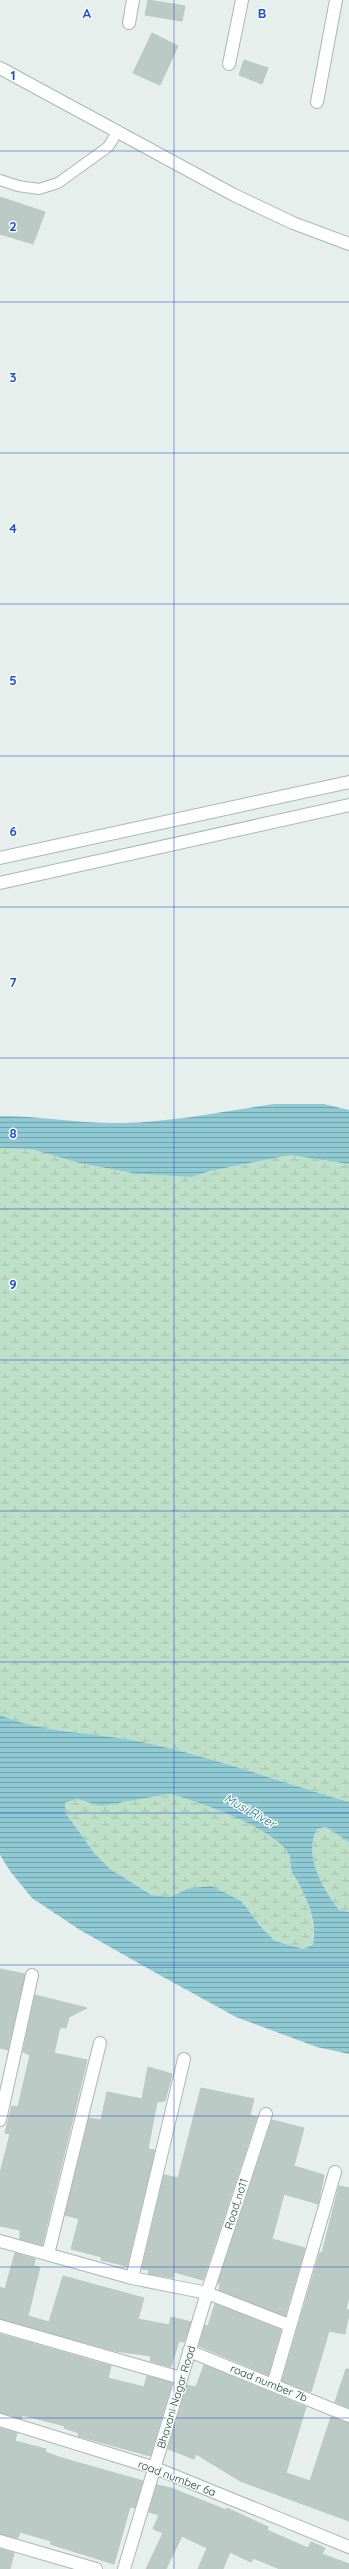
<svg xmlns="http://www.w3.org/2000/svg" width="349" height="2569" viewBox="0 0 349 2569" font-family="Quicksand,sans-serif">
	<style>
		.wetland { fill: url(#wetland-marsh) }
		.water { fill: url(#water-rules); fill-rule: evenodd }
		.building { fill: #bbcac4; stroke: #b8c9c2 }
		.lines { fill: none; stroke-linecap: round; stroke-linejoin: round }
		.lane-casing { stroke: #a8b8b2; stroke-width: 12 }
		.street-casing { stroke: #a8b8b2; stroke-width: 14 }
		.secondary-casing { stroke: #a4bbb3; stroke-width: 14 }
		.lane { stroke: #fff; stroke-width: 10 }
		.street { stroke: #fff; stroke-width: 12 }
		.secondary { stroke: #fff; stroke-width: 12 }
		.grid { fill: none; stroke: #1d4ed8; stroke-width: 1; stroke-opacity: 0.55 }
		.labels { text-anchor: middle; stroke-width: 3; stroke-linejoin: round; paint-order: stroke }
		.street-label { font-size: 11px; fill: #24423a; stroke: #f7fbf9 }
		.water-label { font-size: 12px; font-style: italic; fill: #1c6f80; stroke: #f7fbf9 }
		.grid-label { font-size: 13px; text-anchor: middle; font-weight: bold; fill: #1d4ed8; stroke: #f7fbf9; stroke-width: 3; stroke-linejoin: round; paint-order: stroke }
	</style>
	<defs>
		<pattern id="wetland-marsh" width="20" height="14" patternUnits="userSpaceOnUse"><rect width="20" height="14" fill="#bfe0c8"/><path d="M1 5h8M5 5V1M11 12h8M15 12V8" fill="none" stroke="#a4c1ad"/></pattern>
		<pattern id="water-rules" width="6" height="5" patternUnits="userSpaceOnUse"><rect width="6" height="5" fill="#8ec9d4"/><path d="M0 2.5h6" fill="none" stroke="#74a5ad"/></pattern>
	</defs>
	<rect width="100%" height="100%" fill="#e6efeb"/>
	<!-- wetland -->
	<g class="wetland">
		<path d="M0 1148 31 1149 79 1163 138 1174 192 1177 210 1171 290 1155 349 1164V1802C280 1782 213 1757 142 1742 95 1732 45 1734 0 1715Z"/>
		<path d="M170 1794C200 1802 272 1827 289 1854 291 1858 290 1864 291 1869 292 1873 296 1878 298 1882 308 1902 316 1921 313 1943L304 1949 275 1941 262 1928 241 1901 187 1889 171 1898 153 1895 110 1869 93 1853 65 1812V1803L77 1799 101 1806Z"/>
		<path d="M326 1827 349 1842V1912L339 1910C323 1889 303 1855 317 1829Z"/>
	</g>
	<!-- water -->
	<g class="water">
		<path d="M274 1104H324L349 1110V1164L290 1155 210 1171 192 1177 138 1174 79 1163 31 1149 0 1148V1116C41 1116 81 1124 122 1123 173 1122 224 1111 274 1104Z"/>
		<path d="M0 1715C45 1734 95 1732 142 1742 213 1757 280 1782 349 1802V1842L326 1827 317 1829C303 1855 323 1889 339 1910L349 1912V2054L317 2047 236 2017 156 1973 80 1930 32 1898 10 1871 0 1855ZM170 1794C200 1802 272 1827 289 1854 291 1858 290 1864 291 1869 292 1873 296 1878 298 1882 308 1902 317 1921 313 1944L304 1949 275 1941 262 1928 241 1901 211 1886 187 1889 171 1897 152 1895 110 1869 94 1853 65 1812V1803L77 1799 101 1806Z"/>
	</g>
	<!-- building -->
	<g class="building">
		<path d="M148 0 185 6 182 21 145 15Z"/>
		<path d="M152 33 178 46 160 85 133 73Z"/>
		<path d="M244 60 268 68 262 84 239 75Z"/>
		<path d="M0 197 45 212 33 244 0 234Z"/>
		<path d="M0 1969 25 1974 8 2050 0 2048Z"/>
		<path d="M35 1995 87 2008 69 2017 66 2028 60 2027 54 2053 87 2060 42 2245 20 2239V2230L0 2226V2173L10 2134 5 2133 12 2106 18 2107 30 2055 23 2052Z"/>
		<path d="M148 2067 172 2074 165 2101 157 2102 148 2149 155 2150 127 2266 101 2260 102 2257 71 2249 79 2219 65 2215 89 2118 101 2120 107 2092 142 2099Z"/>
		<path d="M201 2088 254 2099 250 2115 257 2117 203 2280 174 2272 173 2278 148 2274 149 2270 142 2269 164 2175 178 2178Z"/>
		<path d="M272 2120 304 2128 294 2166 324 2175 318 2204 284 2194 272 2239 305 2248 285 2316 219 2290 220 2284 218 2283Z"/>
		<path d="M339 2186 349 2188V2297L346 2309 349 2310V2314L345 2334 329 2331 311 2392 282 2381 320 2252 322 2253Z"/>
		<path d="M15 2253 35 2259 34 2266 40 2267 28 2316 49 2322 63 2276 144 2298 138 2319 169 2325 171 2317 191 2322 184 2342 179 2341 171 2367 150 2361 151 2356 115 2351 0 2319V2287L5 2289Z"/>
		<path d="M215 2304 281 2330 268 2375 199 2346 205 2325 208 2326Z"/>
		<path d="M0 2334 111 2366 108 2378 144 2387 147 2376 172 2383 150 2456 78 2436 79 2433 64 2428 65 2426 22 2415 21 2419 0 2413Z"/>
		<path d="M204 2365 306 2407 286 2473 310 2481 331 2417 349 2423V2521L240 2481 196 2454 194 2459 168 2449 187 2385 196 2387Z"/>
		<path d="M346 2369H349V2408L335 2402Z"/>
		<path d="M0 2428 17 2433 15 2441 46 2449 45 2452 62 2458 143 2481 135 2508 130 2507 114 2564 50 2544 51 2541 20 2532 18 2538 0 2534Z"/>
		<path d="M157 2485 171 2488 226 2510 227 2508 268 2527 267 2530 308 2548 311 2542 325 2548 322 2554 349 2564V2569H280L253 2558 251 2562 230 2552 223 2569H198L207 2548 182 2536 166 2569H146L163 2533 153 2529 159 2515 149 2512Z"/>
		<path d="M0 2549 14 2553 10 2569H0Z"/>
	</g>
	<g class="lines">
		<defs>
			<path id="lane" d="M0 180 18 186 39 189 58 183 108 147 118 131"/>
			<g id="street">
				<path d="M129 23 133 0"/>
				<path d="M229 64 242 0"/>
				<path d="M317 102 336 0"/>
				<path d="M0 2120 32 1975"/>
				<path d="M0 2241 132 2278 207 2293 289 2325"/>
				<path d="M48 2254 100 2043"/>
				<path d="M132 2278 184 2059"/>
				<path d="M0 2326 181 2378"/>
				<path d="M189 2351 349 2416"/>
				<path d="M273 2385 335 2172"/>
				<path d="M0 2420 155 2468 349 2547"/>
				<path d="M0 2541 96 2569"/>
				<path d="M124 2569 207 2293 266 2114"/>
			</g>
			<g id="secondary">
				<path d="M0 68 234 195 293 223 349 244"/>
				<path d="M0 858 349 782"/>
				<path d="M0 883 349 805"/>
			</g>
		</defs>
		<!-- lane casing -->
		<use href="#lane" class="lane-casing"/>
		<!-- street casing -->
		<use href="#street" class="street-casing"/>
		<!-- secondary casing -->
		<use href="#secondary" class="secondary-casing"/>
		<!-- lane -->
		<use href="#lane" class="lane"/>
		<!-- street -->
		<use href="#street" class="street"/>
		<!-- secondary -->
		<use href="#secondary" class="secondary"/>
	</g>
	<!-- grid -->
	<path class="grid" d="M174 0V2569M0 151H349M0 302H349M0 453H349M0 604H349M0 756H349M0 907H349M0 1058H349M0 1209H349M0 1360H349M0 1511H349M0 1662H349M0 1813H349M0 1965H349M0 2116H349M0 2267H349M0 2418H349"/>
	<g class="labels">
		<!-- street labels -->
		<g class="street-label">
			<text transform="translate(236 2204) rotate(-72)" y="4">Road,.no11</text>
			<text transform="translate(269 2383) rotate(22)" y="4">road number 7b</text>
			<text transform="translate(176 2397) rotate(-73)" y="4">Bhavani Nagar Road</text>
			<text transform="translate(177 2478) rotate(21)" y="4">road number 6a</text>
		</g>
		<!-- water labels -->
		<g class="water-label">
			<text transform="translate(250 1811) rotate(29)" y="4">Musi River</text>
		</g>
	</g>
	<g class="grid-label">
		<text x="87" y="18">A</text>
		<text x="262" y="18">B</text>
		<text x="13" y="80">1</text>
		<text x="13" y="231">2</text>
		<text x="13" y="382">3</text>
		<text x="13" y="533">4</text>
		<text x="13" y="685">5</text>
		<text x="13" y="836">6</text>
		<text x="13" y="987">7</text>
		<text x="13" y="1138">8</text>
		<text x="13" y="1289">9</text>
	</g>
</svg>
